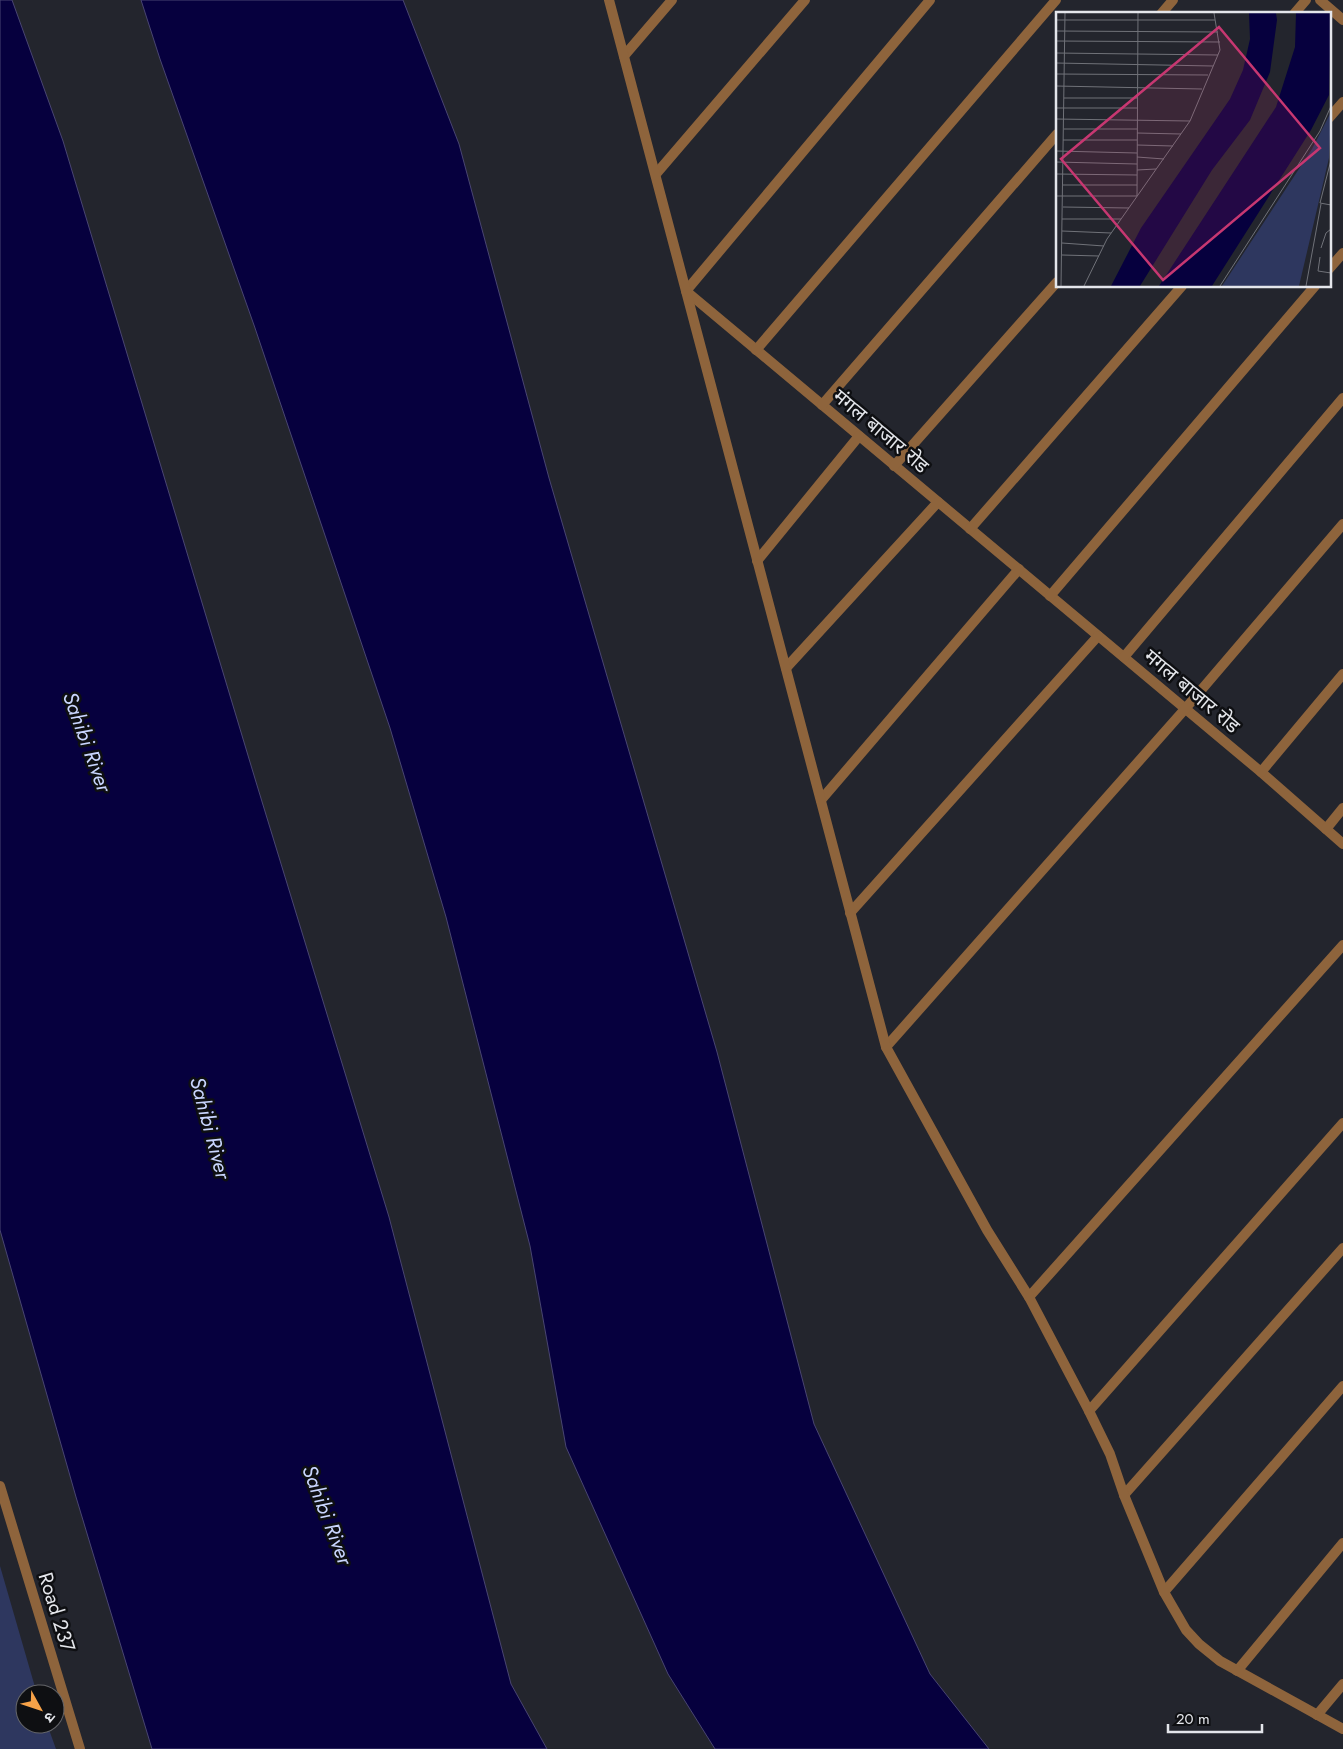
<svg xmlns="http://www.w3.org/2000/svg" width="1343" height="1749" viewBox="0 0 1343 1749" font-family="Jost,'Noto Sans Devanagari',sans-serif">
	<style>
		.green { fill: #2e375f }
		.water { fill: #06003e; stroke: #494572 }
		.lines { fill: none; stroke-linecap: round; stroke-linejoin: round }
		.minor { stroke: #8e643c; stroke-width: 10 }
		.tertiary { stroke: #8e643c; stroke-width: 10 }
		.labels { text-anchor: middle; stroke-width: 5; stroke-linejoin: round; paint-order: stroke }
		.street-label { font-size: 20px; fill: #e4e6eb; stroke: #0e0f12 }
		.water-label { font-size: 21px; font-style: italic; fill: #c9d5fe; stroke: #0e0f12 }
		.inset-road { fill: none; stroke: #707279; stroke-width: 1 }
		.view { fill: #c73771; fill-opacity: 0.15; stroke: #c73771; stroke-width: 2.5 }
		.inset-edge { fill: none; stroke: #e4e6eb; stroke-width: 2.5 }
	</style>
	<rect width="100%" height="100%" fill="#23252d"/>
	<!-- green -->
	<path class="green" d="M0 1566 37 1694H25V1724H47L56 1749H0Z"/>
	<!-- water -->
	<g class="water">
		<path d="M0 0H12L63 141 256 782 389 1217 511 1684 547 1749H152L76 1497 0 1230Z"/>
		<path d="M141 0H403L459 144 549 478 717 1052 814 1424 930 1674 989 1749H715L668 1674 566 1447 530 1246 446 917 390 728 255 328 160 59Z"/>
	</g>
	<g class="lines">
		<!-- minor -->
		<g class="minor">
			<path d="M930 0 686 291 1261 772 1343 844"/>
			<path d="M1320 0 1343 20"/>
			<path d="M1161 14 1173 0"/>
			<path d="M1294 14 1306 0"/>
			<path d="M624 56 672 0"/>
			<path d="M1329 118 1343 102"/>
			<path d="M656 174 805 0"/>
			<path d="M1329 269 1343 253"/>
			<path d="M756 350 1056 0"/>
			<path d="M822 405 1057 134"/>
			<path d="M894 466 1057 282"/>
			<path d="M970 529 1182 286"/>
			<path d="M757 561 859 436"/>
			<path d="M1050 596 1315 286"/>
			<path d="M1124 657 1343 398"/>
			<path d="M786 668 938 502"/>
			<path d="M1261 772 1343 674"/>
			<path d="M821 800 1019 569"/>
			<path d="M1326 829 1343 808"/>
			<path d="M850 913 1098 636"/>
			<path d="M886 1047 1185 709 1343 524"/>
			<path d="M1029 1297 1343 945"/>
			<path d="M1089 1411 1343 1123"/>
			<path d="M1124 1495 1343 1248"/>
			<path d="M1164 1592 1343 1386"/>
			<path d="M1237 1671 1343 1543"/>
			<path d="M1317 1715 1343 1684"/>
		</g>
		<!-- tertiary -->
		<g class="tertiary">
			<path d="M609 0 886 1047 987 1230 1029 1297 1089 1411 1110 1454 1124 1495 1164 1592 1186 1630 1199 1644 1220 1661 1343 1729"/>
			<path d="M0 1486 80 1749"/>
		</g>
	</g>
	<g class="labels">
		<!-- street labels -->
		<g class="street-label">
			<text transform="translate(881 431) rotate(40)" y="7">मंगल बाजार रोड</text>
			<text transform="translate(1192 691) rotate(40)" y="7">मंगल बाजार रोड</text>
			<text transform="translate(57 1612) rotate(73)" y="7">Road 237</text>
		</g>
		<!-- water labels -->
		<g class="water-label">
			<text transform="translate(87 742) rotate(70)" y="7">Sahibi River</text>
			<text transform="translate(210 1128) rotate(75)" y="7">Sahibi River</text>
			<text transform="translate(327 1515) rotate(69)" y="7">Sahibi River</text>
		</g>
	</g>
	<!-- overview -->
	<g transform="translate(1056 12)">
		<rect width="275" height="275" fill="#23252d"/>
		<path d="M275 100 273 146 243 274H166L256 137Z" fill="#2e375f"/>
		<path d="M193 1H220L221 8 214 60 194 108 156 158 84 274H55L85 216 174 87 187 58 194 27ZM240 1H275L273 83 255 118 156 274H103L220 95 239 35Z" fill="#06003e"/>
		<path class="inset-road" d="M0 8H159M0 19 162 20M0 29 164 30M0 41 162 43M0 51 157 54M0 62 152 63M0 74 146 77M8 86H81M0 96H81M0 107 134 109M8 117H81M81 121 125 122M7 128H81M81 133 117 134M0 139 81 141M81 145 108 147M275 148 264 191 275 193M0 150 81 152M81 158 100 157M0 162 81 163M7 173H81M0 184H81L82 1M7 195 73 196M6 207H65M6 219 55 221M6 231 48 234M265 236 270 221 275 217M6 243 43 244M264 245 262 259 275 261M5 274 9 1M28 274 51 227 134 109 164 38 158 1M164 274 264 119 275 94M250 274 265 192"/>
		<path class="view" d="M163 15 264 136 107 268 5 147Z"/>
		<rect width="275" height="275" class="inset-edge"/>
	</g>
	<!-- north arrow -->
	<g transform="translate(40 1709) rotate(130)"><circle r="24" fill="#0e0f12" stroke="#646569"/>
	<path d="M0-4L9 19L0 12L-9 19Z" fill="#f7a248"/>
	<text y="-8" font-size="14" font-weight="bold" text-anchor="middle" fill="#e4e6eb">उ</text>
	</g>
	<!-- scale -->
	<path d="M1168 1724v8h94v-8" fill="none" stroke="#e4e6eb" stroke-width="2.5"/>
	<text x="1176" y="1724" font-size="15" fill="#e4e6eb" stroke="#0e0f12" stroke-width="4" paint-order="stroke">20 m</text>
</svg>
